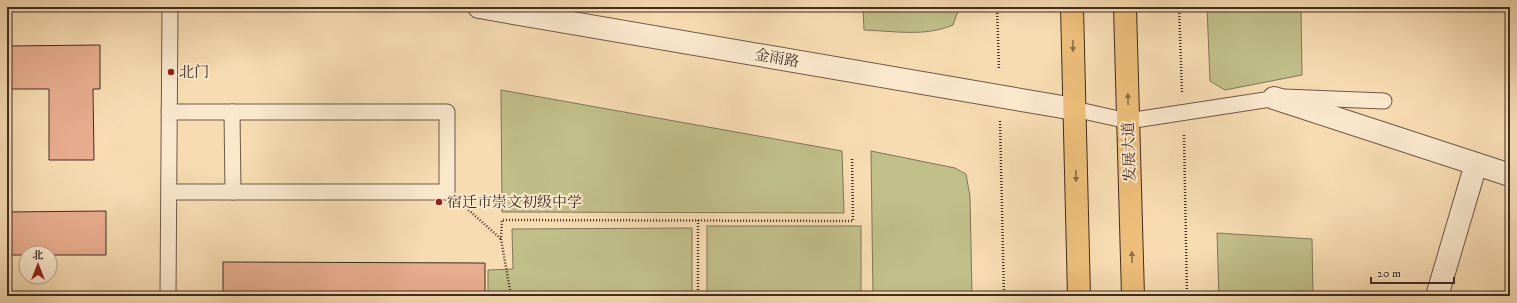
<svg xmlns="http://www.w3.org/2000/svg" width="1517" height="303" viewBox="0 0 1517 303" font-family="'IM FELL DW Pica','Noto Serif SC',serif">
	<style>
		.green { fill: #c0bf8a; stroke: #807656 }
		.building { fill: #e8ae8f; stroke: #402c23 }
		.lines { fill: none; stroke-linecap: round; stroke-linejoin: round }
		.lane-casing { stroke: #6e5847; stroke-width: 17 }
		.street-casing { stroke: #6e5847; stroke-width: 24 }
		.primary-casing { stroke: #402c23; stroke-width: 24 }
		.path { stroke: #402c23; stroke-width: 2.5; stroke-dasharray: 1 2; stroke-linecap: butt }
		.lane { stroke: #fae8cd; stroke-width: 15 }
		.street { stroke: #fae8cd; stroke-width: 22 }
		.primary { stroke: #ecbe79; stroke-width: 22 }
		.oneway { fill: #8d6e4a }
		.poi-dot { fill: #8f2418; stroke: #fae8cd; stroke-width: 1.5 }
		.labels { text-anchor: middle; stroke-width: 4; stroke-linejoin: round; paint-order: stroke }
		.street-label { font-size: 15px; fill: #402c23; stroke: #fae8cd }
		.poi-label { font-size: 15px; fill: #402c23; stroke: #fae8cd; text-anchor: start }
	</style>
	<rect width="100%" height="100%" fill="#f7dcb2"/>
	<filter id="stains"><feTurbulence type="fractalNoise" baseFrequency=".005" numOctaves="4"/><feColorMatrix values="0 0 0 0 .2 0 0 0 0 .09 0 0 0 0 .02 0 0 0 .5 -.17"/></filter>
	<radialGradient id="worn" r=".72"><stop offset=".6" stop-color="#630" stop-opacity="0"/><stop offset="1" stop-color="#630" stop-opacity=".3"/></radialGradient>
	<!-- green -->
	<g class="green">
		<path d="M863 7H959V8L953 25C925 37 894 31 864 30Z"/>
		<path d="M1207 7H1301L1302 75 1225 90 1210 81Z"/>
		<path d="M501 90 842 151 844 213 502 212Z"/>
		<path d="M871 151 955 168 966 174 970 196 972 296H873Z"/>
		<rect x="707" y="226" width="154" height="70"/>
		<path d="M692 228V296H488V270L513 269 512 229Z"/>
		<path d="M1217 233 1312 239 1313 296H1219Z"/>
	</g>
	<!-- building -->
	<g class="building">
		<path d="M100 45V89H93L94 160H49V89H7V46Z"/>
		<path d="M106 211V255H50V253H26V255H7V212Z"/>
		<path d="M223 262 485 263V296H223Z"/>
	</g>
	<g class="lines">
		<defs>
			<g id="lane">
				<path d="M1074 109 1128 121 1284 97 1384 101"/>
				<path d="M232 112 233 192"/>
				<path d="M169 192H447V112H169"/>
				<path d="M168 296 170 7"/>
			</g>
			<g id="street">
				<path d="M479 7 1074 109"/>
				<path d="M1274 98 1510 175"/>
				<path d="M1437 296 1476 164"/>
			</g>
			<g id="primary">
				<path d="M1072 7 1079 296"/>
				<path d="M1125 7 1133 296"/>
			</g>
		</defs>
		<!-- lane casing -->
		<use href="#lane" class="lane-casing"/>
		<!-- street casing -->
		<use href="#street" class="street-casing"/>
		<!-- primary casing -->
		<use href="#primary" class="primary-casing"/>
		<!-- path -->
		<g class="path">
			<path d="M997 7 999 70"/>
			<path d="M1179 7 1182 92"/>
			<path d="M1000 121 1004 296"/>
			<path d="M1184 135 1187 296"/>
			<path d="M464 206 501 239"/>
			<path d="M698 220V296"/>
			<path d="M511 296 501 239 502 220 853 221 852 157"/>
		</g>
		<!-- lane -->
		<use href="#lane" class="lane"/>
		<!-- street -->
		<use href="#street" class="street"/>
		<!-- primary -->
		<use href="#primary" class="primary"/>
	</g>
	<!-- one-way arrows -->
	<defs><path id="oneway-solid" d="M-6-.8H1V-3.2L6.5 0L1 3.2V.8H-6Z"/></defs>
	<g class="oneway">
		<use href="#oneway-solid" transform="translate(1073 46) rotate(89)"/>
		<use href="#oneway-solid" transform="translate(1128 99) rotate(-91)"/>
		<use href="#oneway-solid" transform="translate(1076 176) rotate(89)"/>
		<use href="#oneway-solid" transform="translate(1132 257) rotate(-92)"/>
	</g>
	<!-- markers -->
	<g class="poi-dot">
		<circle cx="171" cy="72" r="4"/>
		<circle cx="439" cy="202" r="4"/>
	</g>
	<g class="labels">
		<!-- street labels -->
		<g class="street-label">
			<text transform="translate(777 58) rotate(10)" y="5">金雨路</text>
			<text transform="translate(1129 152) rotate(-92)" y="5">发展大道</text>
		</g>
		<!-- poi labels -->
		<g class="poi-label">
			<text x="179" y="77">北门</text>
			<text x="447" y="207">宿迁市崇文初级中学</text>
		</g>
	</g>
	<!-- margin -->
	<rect width="1517" height="303" fill="none" stroke="#f7dcb2" stroke-width="24"/>
	<rect x="8" y="8" width="1501" height="287" fill="none" stroke="#402c23" stroke-width="2"/>
	<rect x="12" y="12" width="1493" height="279" fill="none" stroke="#402c23"/>
	<!-- north arrow -->
	<g transform="translate(38 265)"><circle r="19" fill="#fae8cd" stroke="#b09d89"/>
	<path d="M0-3L7 15L0 10L-7 15Z" fill="#8f2418"/>
	<text y="-6" font-size="11" font-weight="bold" text-anchor="middle" fill="#402c23">北</text>
	</g>
	<!-- scale -->
	<path d="M1371 277v6h83v-6" fill="none" stroke="#402c23" stroke-width="2"/>
	<text x="1377" y="277" font-size="12" fill="#402c23" stroke="#fae8cd" stroke-width="3" paint-order="stroke">20 m</text>
	<rect width="100%" height="100%" filter="url(#stains)"/>
	<rect width="100%" height="100%" fill="url(#worn)"/>
</svg>
